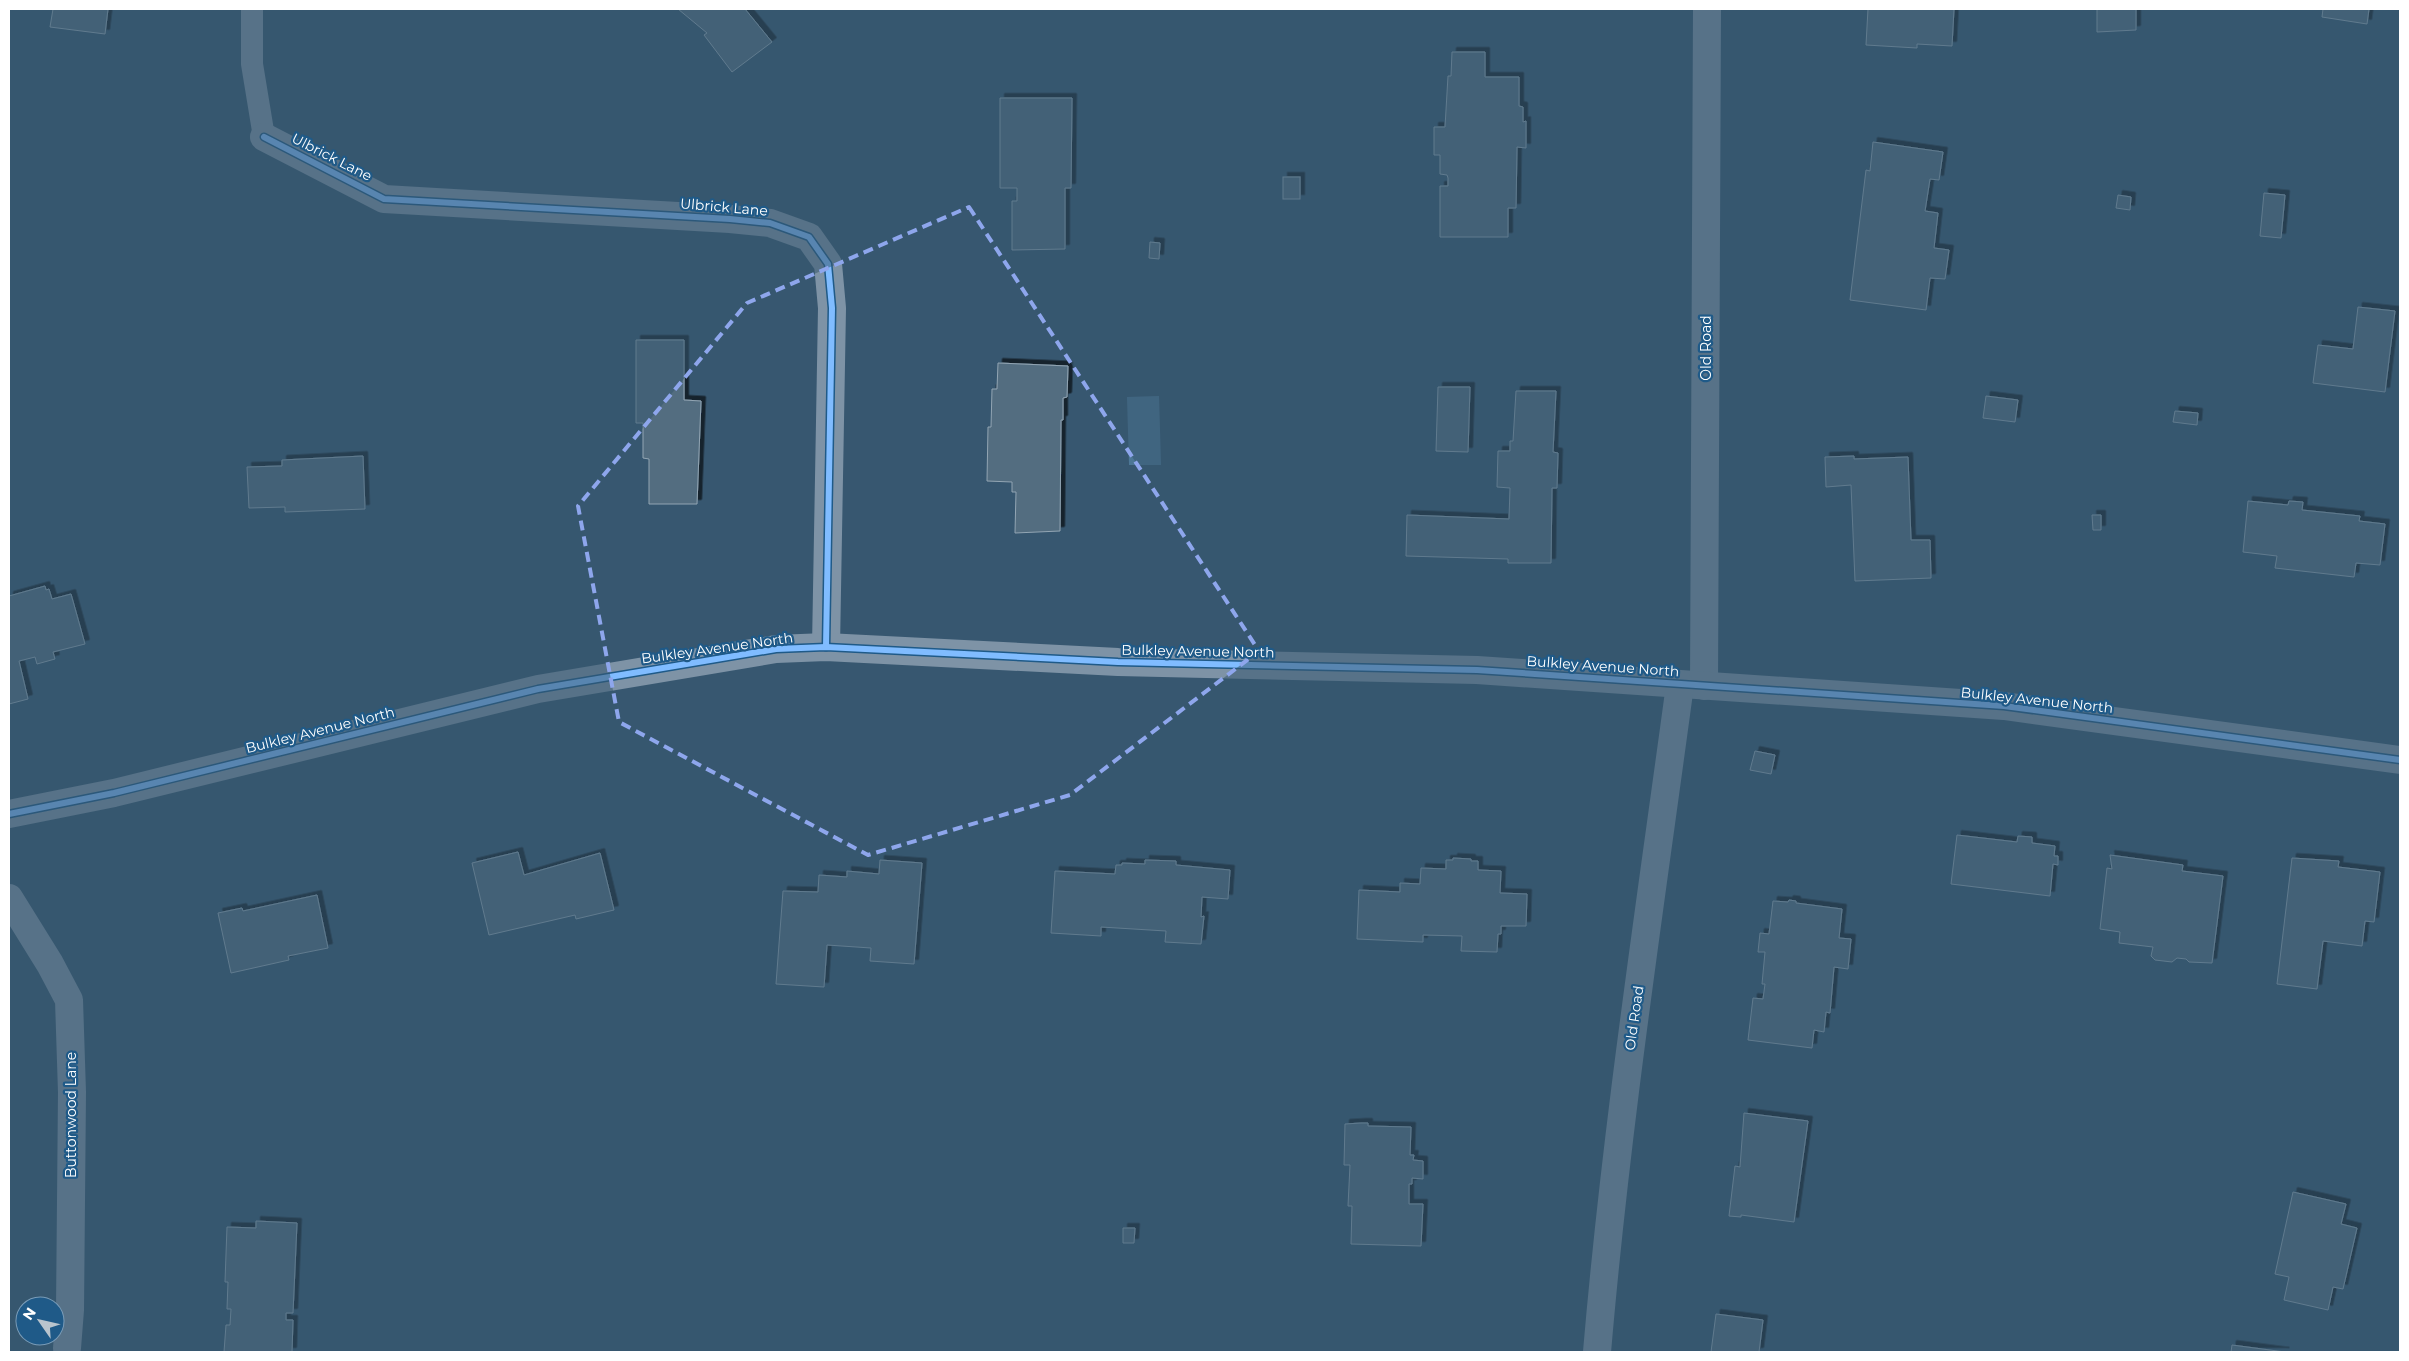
<svg xmlns="http://www.w3.org/2000/svg" width="2409" height="1361" viewBox="0 0 2409 1361" font-family="Montserrat,sans-serif">
	<style>
		.water { fill: #4d7796 }
		.building { fill: #536d80; stroke: #92a5b3; filter: url(#shadow) }
		.lines { fill: none; stroke-linecap: round; stroke-linejoin: round }
		.service { stroke: #7e93a6; stroke-width: 22 }
		.minor { stroke: #7e93a6; stroke-width: 28 }
		.cycleway-casing { stroke: #1f5a88; stroke-width: 9 }
		.cycleway { stroke: #80bcff; stroke-width: 6 }
		.marked { fill: none; stroke: #8ea6ec; stroke-width: 4; stroke-dasharray: 10 6; stroke-linejoin: round }
		.labels { text-anchor: middle; stroke-width: 4.5; stroke-linejoin: round; paint-order: stroke }
		.street-label { font-size: 14px; fill: #fff; stroke: #1f5a88 }
	</style>
	<defs>
		<filter id="shadow"><feDropShadow dx="4.5" dy="-4.5" stdDeviation="0" flood-color="#0009"/></filter>
	</defs>
	<rect width="100%" height="100%" fill="#375770"/>
	<!-- water -->
	<path class="water" d="M1159 396 1161 465H1129L1127 397Z"/>
	<!-- building -->
	<g class="building">
		<path d="M53 9H108L105 34 50 27Z"/>
		<path d="M678 9H745L772 42 732 72 704 35 707 33Z"/>
		<path d="M1868 9H1954L1952 46 1917 44V48L1866 45Z"/>
		<path d="M2097 9H2136V30L2097 32Z"/>
		<path d="M2323 9H2369L2367 24 2322 17Z"/>
		<path d="M1452 52H1485V77H1519V106L1523 107V122L1526 121V148L1517 147 1516 208H1508V237H1440V186H1448V178L1447 175 1440 174V155H1434V127H1445L1448 76H1451Z"/>
		<path d="M1000 98H1072L1071 188H1065V249L1012 250V201H1017V188H1000Z"/>
		<path d="M1873 142 1943 152 1939 180 1930 179 1925 211 1938 213 1934 248 1949 250 1945 279 1930 278 1926 310 1850 300 1866 170 1870 171Z"/>
		<rect x="1283" y="177" width="17" height="22"/>
		<path d="M2264 193 2285 195 2281 238 2260 236Z"/>
		<path d="M2118 195 2131 197 2130 210 2116 208Z"/>
		<path d="M1150 242 1160 243 1159 259 1149 258Z"/>
		<path d="M2358 307 2395 311 2385 392 2313 383 2318 345 2353 349Z"/>
		<path d="M636 340H684V400L701 401 697 504H649V459L643 458V423H636Z"/>
		<path d="M998 363 1068 366 1067 397 1063 398V420H1061L1060 531 1015 533 1016 492H1012V482L987 481 988 427H991L992 389H997Z"/>
		<path d="M1438 387H1470L1468 452 1436 451Z"/>
		<path d="M1516 391H1556L1553 452 1558 453 1557 488H1552L1551 563H1508V559L1406 556 1407 515 1509 519 1510 488 1497 487 1498 451H1510V441H1513Z"/>
		<path d="M1986 396 2018 400 2015 422 1983 418Z"/>
		<path d="M2175 411 2198 413 2197 425 2173 422Z"/>
		<path d="M363 456 365 509 285 512V507L249 508 247 467 282 466V460Z"/>
		<path d="M1854 456V459L1908 457 1911 540H1930L1931 578 1855 581 1851 485 1826 487 1825 457Z"/>
		<path d="M2248 501 2288 505 2289 501 2303 502 2302 510 2360 516 2359 521 2385 524 2380 565 2356 563 2354 577 2275 568 2277 556 2243 552Z"/>
		<path d="M2092 515H2101V530H2093Z"/>
		<path d="M45 586 46 590 49 589 52 599 71 594 85 644 53 652 55 659 37 664 35 657 19 661 28 699 9 704V596Z"/>
		<path d="M1755 751 1775 755 1771 774 1750 770Z"/>
		<path d="M1957 835 2017 842 2018 836 2032 837V843L2055 846 2054 856H2058V865L2053 864 2050 896 1951 884Z"/>
		<path d="M518 852 524 875 600 853 614 910 576 919 575 915 489 935 472 863Z"/>
		<path d="M2110 855 2183 865 2182 871 2223 876 2212 963 2189 962 2186 959 2177 958 2172 962 2155 960 2151 956 2153 947 2119 943 2120 932 2100 929 2107 868 2112 869Z"/>
		<path d="M1453 858 1471 859V861H1478V870L1501 871 1500 893 1527 894 1526 926H1501V934H1498L1497 952 1461 951 1462 936 1423 935V942L1357 939 1359 890 1400 892V883L1420 884 1421 868 1446 869V860H1453Z"/>
		<path d="M2292 858 2339 861 2338 867 2380 872 2374 922 2365 921 2362 946 2323 941 2317 989 2277 984Z"/>
		<path d="M880 860 922 863 914 964 870 961 871 948 827 945 824 987 776 984 783 891 818 892 819 875 847 877V871L879 874Z"/>
		<path d="M1145 860 1176 861V865L1230 870 1228 899 1202 897 1201 917 1204 916 1201 944 1165 942 1166 931 1101 927V936L1051 933 1055 871 1115 874 1116 865H1122V863L1145 864Z"/>
		<path d="M317 895 328 948 288 956 289 960 231 973 218 913 242 908 243 911Z"/>
		<path d="M1789 900 1796 901V903L1842 909 1839 938 1851 939 1848 969 1834 967 1830 1013 1826 1012 1824 1032 1814 1030 1812 1048 1748 1040 1753 998 1763 999 1765 984H1762L1765 952H1758L1760 933 1769 934 1773 901 1788 902Z"/>
		<path d="M1744 1113 1808 1121 1794 1222 1741 1215V1217L1729 1216 1735 1166 1740 1167Z"/>
		<path d="M1361 1123H1368V1126L1411 1127 1410 1155H1414L1413 1160 1423 1161V1179L1412 1178V1184H1409V1204H1423L1421 1246 1351 1244 1352 1206H1348L1350 1165H1344L1345 1124Z"/>
		<path d="M2293 1192 2346 1204 2341 1224 2357 1228 2343 1289 2333 1287 2328 1310 2284 1300 2289 1277 2275 1274Z"/>
		<path d="M256 1221 297 1223 293 1313H286V1320H293L292 1352H224L226 1325H230L231 1309H227L228 1282H225L227 1227 256 1228Z"/>
		<path d="M1123 1228H1135L1134 1243H1123Z"/>
		<path d="M1716 1314 1763 1320 1759 1352H1711Z"/>
		<path d="M2232 1345 2285 1352H2231Z"/>
	</g>
	<g class="lines">
		<!-- service -->
		<path class="service" d="M252 9V64L264 137"/>
		<!-- minor -->
		<g class="minor">
			<path d="M264 137 384 199 730 219 770 223 809 237 828 264 832 308 826 647"/>
			<path d="M1704 686 1707 9"/>
			<path d="M9 814 114 793 538 689 776 649 826 647 1118 662 1477 670 2004 706 2400 760"/>
			<path d="M9 898 50 964 69 1000 72 1092 70 1310 67 1348"/>
			<path d="M1597 1352C1616 1129 1650 907 1680 685"/>
		</g>
		<defs>
			<g id="cycleway">
				<path d="M264 137 384 199 730 219 770 223 809 237 828 264 832 308 826 647"/>
				<path d="M9 814 114 793 538 689 776 649 826 647 1118 662 1477 670 2004 706 2400 760"/>
			</g>
		</defs>
		<!-- cycleway casing -->
		<use href="#cycleway" class="cycleway-casing"/>
		<!-- cycleway -->
		<use href="#cycleway" class="cycleway"/>
	</g>
	<!-- marked area -->
	<path d="M0 0H2409V1361H0ZM969 207 1259 651 1070 795 868 855 619 722 578 506 747 303Z" fill="#375770" fill-opacity=".55" fill-rule="evenodd"/>
	<path class="marked" d="M969 207 1259 651 1070 795 868 855 619 722 578 506 747 303Z"/>
	<g class="labels">
		<!-- street labels -->
		<g class="street-label">
			<text transform="translate(332 157) rotate(27)" y="5">Ulbrick Lane</text>
			<text transform="translate(724 207) rotate(5)" y="5">Ulbrick Lane</text>
			<text transform="translate(1706 348) rotate(-90)" y="5">Old Road</text>
			<text transform="translate(717 648) rotate(-8)" y="5">Bulkley Avenue North</text>
			<text transform="translate(1198 651) rotate(1)" y="5">Bulkley Avenue North</text>
			<text transform="translate(1603 666) rotate(4)" y="5">Bulkley Avenue North</text>
			<text transform="translate(2037 700) rotate(6)" y="5">Bulkley Avenue North</text>
			<text transform="translate(320 730) rotate(-14)" y="5">Bulkley Avenue North</text>
			<text transform="translate(1634 1018) rotate(-82)" y="5">Old Road</text>
			<text transform="translate(71 1115) rotate(-90)" y="5">Buttonwood Lane</text>
		</g>
	</g>
	<!-- border -->
	<rect width="2409" height="1361" fill="none" stroke="#ffffff" stroke-width="20"/>
	<!-- north arrow -->
	<g transform="translate(40 1321) rotate(304)"><circle r="24" fill="#1f5a88" stroke="#799cb8"/>
	<path d="M0-4L9 19L0 12L-9 19Z" fill="#b9c4cd"/>
	<text y="-8" font-size="14" font-weight="bold" text-anchor="middle" fill="#ffffff">N</text>
	</g>
</svg>
